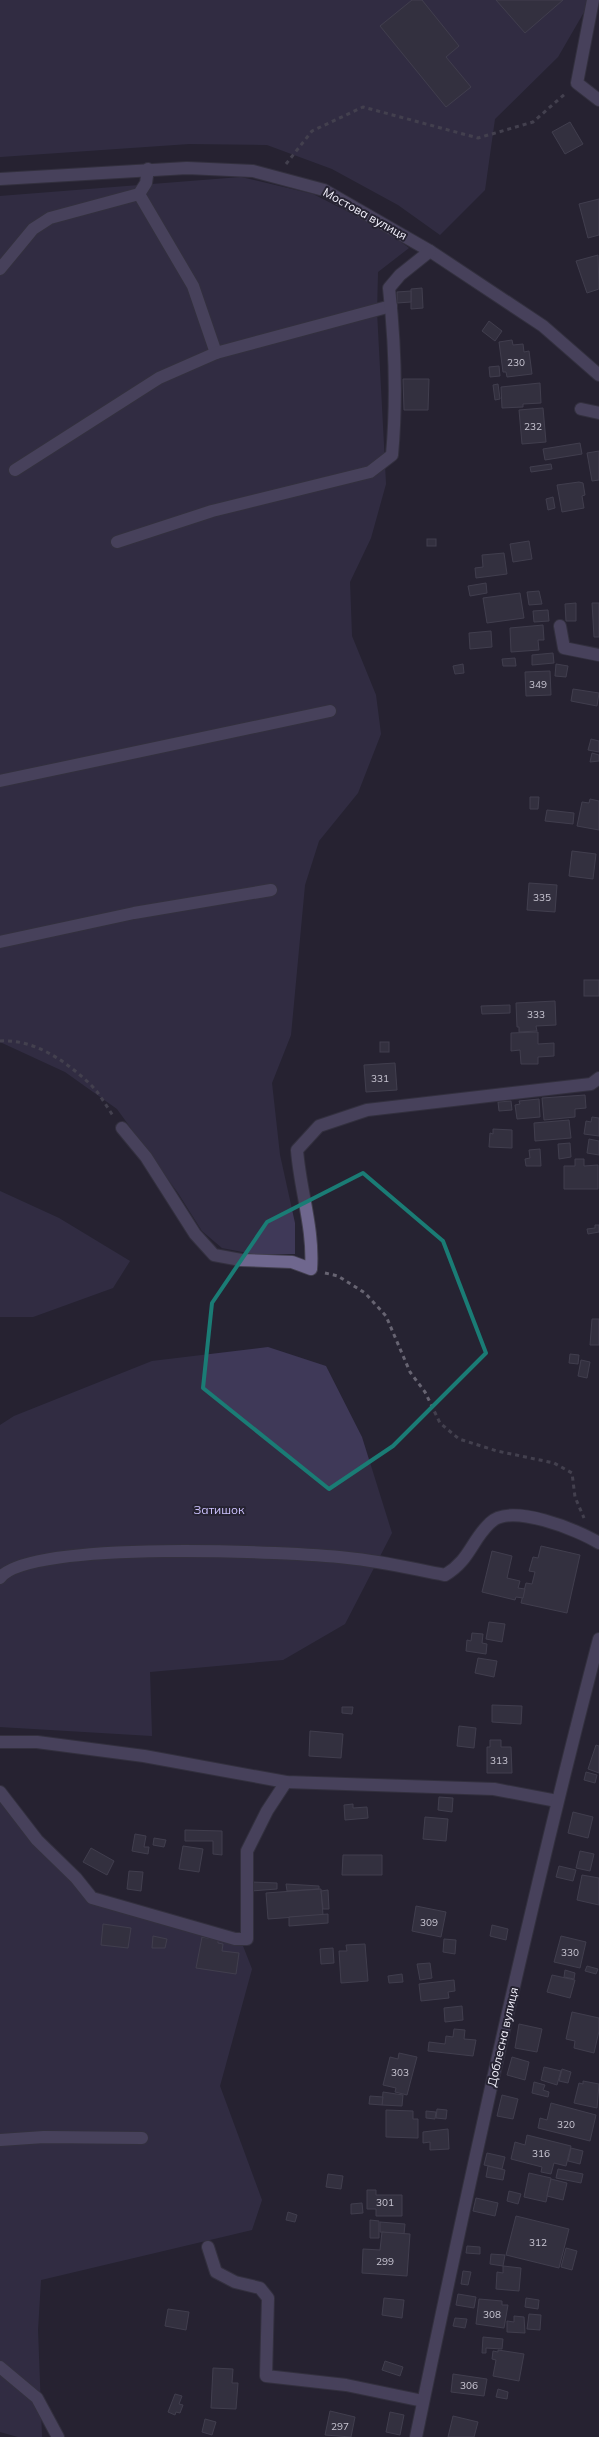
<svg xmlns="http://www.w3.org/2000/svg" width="599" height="2437" viewBox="0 0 599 2437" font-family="Mulish,sans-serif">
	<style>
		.green { fill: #3f3958 }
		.building { fill: #444151; stroke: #615f70 }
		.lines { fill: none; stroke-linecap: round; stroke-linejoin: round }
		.minor-casing { stroke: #43404f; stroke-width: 14 }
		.path { stroke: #676472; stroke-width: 3; stroke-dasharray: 4 4; stroke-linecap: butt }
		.minor { stroke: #6f678e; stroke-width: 12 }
		.marked { fill: none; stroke: #1a7c75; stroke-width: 4; stroke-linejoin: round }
		.labels { text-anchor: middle; stroke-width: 4; stroke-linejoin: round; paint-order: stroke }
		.number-label { font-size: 10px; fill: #c9c6d3 }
		.street-label { font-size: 12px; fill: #f5f3fe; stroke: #262332 }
		.park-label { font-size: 12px; fill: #cdc2fe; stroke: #262332 }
	</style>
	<rect width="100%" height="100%" fill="#262332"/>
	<!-- green -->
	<g class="green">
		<path d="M0 0H591L558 57 495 119 485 190 440 235 398 205 332 169 267 145 189 144 0 157Z"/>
		<path d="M241 177 313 194 386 231 409 248 378 272 377 312 386 484 371 538 350 582 352 636 376 695 381 734 358 793 319 841 305 885 291 1035 272 1083 280 1155 295 1223V1254H253L222 1248 202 1231 178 1193 117 1109 65 1072 0 1042V196Z"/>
		<path d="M0 1191 59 1218 130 1261 113 1288 33 1317H0Z"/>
		<path d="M268 1347 326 1366 362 1437 392 1533 345 1624 283 1660 150 1672 152 1736 0 1727V1425L14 1416 152 1361Z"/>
		<path d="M0 1796 90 1902 243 1946 252 1969 220 2086 262 2200 252 2230 41 2280 38 2330 42 2437H18L0 2432Z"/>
	</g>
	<!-- building -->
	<g class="building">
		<path d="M412 0H422L459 46 446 57 471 87 446 107 380 26Z"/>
		<path d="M496 0H563L525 33Z"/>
		<path d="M570 122 583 144 565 154 552 132Z"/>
		<path d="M599 199V235L588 238 579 204Z"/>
		<path d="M598 255 599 289 587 293 576 261Z"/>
		<path d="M422 288 423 308 411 309V289Z"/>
		<path d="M411 291V302L397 303V292Z"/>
		<path d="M489 321 502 331 495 341 482 331Z"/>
		<path d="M512 340 513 345 523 344 524 352 529 351 532 374 507 377 506 372H503L499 342Z"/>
		<path d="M499 366 500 376 490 377 489 367Z"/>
		<path d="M403 379H429L428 410H404Z"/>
		<path d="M540 383 541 403 523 404V407L502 408 501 387Z"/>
		<path d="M498 384 500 399 495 400 493 385Z"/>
		<path d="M543 408 546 442 522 444 519 410Z"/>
		<path d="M580 443 582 454 545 460 543 449Z"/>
		<path d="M599 451V480L592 481 587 453Z"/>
		<path d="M551 464 552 469 531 472 530 467Z"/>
		<path d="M579 482 583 483 585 495 582 496 584 508 562 512 557 485Z"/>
		<path d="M553 497 555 508 548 510 546 499Z"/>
		<rect x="427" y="539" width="9" height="7"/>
		<path d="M529 541 532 559 513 562 510 544Z"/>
		<path d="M504 553 507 574 476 578 475 568 483 567 482 555Z"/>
		<path d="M486 583 487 593 470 596 468 586Z"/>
		<path d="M539 591 542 604 529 605 527 592Z"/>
		<path d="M520 593 524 618 487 623 483 598Z"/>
		<path d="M576 603V621H566L565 604Z"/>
		<path d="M592 603H599V637H594Z"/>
		<path d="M548 610 549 621 534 622 533 611Z"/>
		<path d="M543 625 544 640H538L539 650 511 652 510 628Z"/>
		<path d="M491 631 492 647 470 649 469 633Z"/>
		<path d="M553 653 554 663 532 665V655Z"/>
		<path d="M515 658 516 666H503L502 659Z"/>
		<path d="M463 664 464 673 455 674 453 666Z"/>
		<path d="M556 664 568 666 566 677 555 676Z"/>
		<path d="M550 671 551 695 526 696 525 672Z"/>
		<path d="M573 689 599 693 597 706 571 701Z"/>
		<path d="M591 739 599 741V752L588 750Z"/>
		<path d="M592 753 599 755V761L590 762Z"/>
		<path d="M530 797H539L538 809H530Z"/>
		<path d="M590 799 599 801V830L577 826 582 802 589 803Z"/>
		<path d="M547 810 574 813 573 824 545 821Z"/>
		<path d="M572 851 596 854 593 879 569 876Z"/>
		<path d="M529 883 557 885 555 912 527 910Z"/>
		<rect x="584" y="980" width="15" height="16"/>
		<path d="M555 1001 556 1025 536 1026 537 1031 519 1032V1027H517L516 1003Z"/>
		<path d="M510 1005V1013L482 1014 481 1006Z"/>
		<path d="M538 1032V1044L554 1043V1056L538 1057V1064H521L520 1050 511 1051V1033Z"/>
		<rect x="380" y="1042" width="9" height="10"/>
		<path d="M395 1063 397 1090 366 1092 364 1065Z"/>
		<path d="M585 1095 586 1108 575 1109V1117L544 1120 542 1098Z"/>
		<path d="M539 1099 540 1117 517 1119 515 1105 520 1104 519 1101Z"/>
		<path d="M511 1101 512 1110 499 1111 498 1102Z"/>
		<path d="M592 1117 599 1118V1136L584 1134 586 1121 591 1122Z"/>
		<path d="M569 1120 571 1138 535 1141 534 1123Z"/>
		<path d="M493 1129 512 1130V1148L489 1147 490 1133 493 1134Z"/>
		<path d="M589 1139 599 1141V1155L587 1153Z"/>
		<path d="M570 1143 571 1157 559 1159 558 1144Z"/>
		<path d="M540 1149 541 1166H526L525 1159 530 1158 529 1150Z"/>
		<path d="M575 1159H584V1166L598 1165V1189H564V1166H575Z"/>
		<path d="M595 1225H599V1232L588 1234 587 1229 595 1228Z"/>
		<path d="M592 1319H599V1345H590Z"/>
		<path d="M570 1354 579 1355 578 1364 569 1363Z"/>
		<path d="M581 1360 590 1362 587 1378 578 1376Z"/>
		<path d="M541 1546 580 1555 567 1613 521 1603 526 1583 532 1584 535 1572 529 1571 533 1557 538 1558Z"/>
		<path d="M492 1551 512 1556 507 1578 520 1581 518 1588 525 1589 523 1598 516 1597 515 1600 482 1592Z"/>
		<path d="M489 1622 505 1624 502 1642 486 1639Z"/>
		<path d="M472 1633 483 1634 482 1643 487 1644 486 1654 466 1651 467 1640 471 1641Z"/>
		<path d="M478 1658 497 1661 494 1677 475 1673Z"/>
		<path d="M492 1705 522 1706 521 1724 492 1722Z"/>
		<path d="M342 1707H353L352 1714 342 1713Z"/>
		<path d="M459 1726 476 1728 474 1748 457 1746Z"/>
		<path d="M310 1731 343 1734 341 1758 309 1756Z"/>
		<path d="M490 1740H501V1747H511L512 1773H487V1747H490Z"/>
		<path d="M596 1745 599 1746V1773L588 1769Z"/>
		<path d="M586 1772 597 1775 595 1783 584 1780Z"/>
		<path d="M439 1797 453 1798 452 1812 438 1810Z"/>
		<path d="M353 1804V1808L367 1807 368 1818 345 1820 344 1805Z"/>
		<path d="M573 1812 593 1817 588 1838 568 1833Z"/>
		<path d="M425 1817 448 1819 446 1841 423 1839Z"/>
		<path d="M185 1830 222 1831V1855L213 1854V1841H185Z"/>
		<path d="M135 1834 146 1836 144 1847H149L148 1854 132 1851Z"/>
		<path d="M154 1838 166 1840 164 1847 153 1845Z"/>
		<path d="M183 1846 203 1849 199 1872 179 1869Z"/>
		<path d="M91 1848 114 1861 107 1875 83 1862Z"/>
		<path d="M580 1851 594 1854 590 1871 576 1868Z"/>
		<path d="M343 1855H382V1875H342Z"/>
		<path d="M559 1866 576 1870 573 1881 556 1877Z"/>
		<path d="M129 1871 143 1872 141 1891 127 1889Z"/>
		<path d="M582 1875 599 1878V1905L577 1900Z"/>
		<path d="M251 1882 277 1883V1889L251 1891Z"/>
		<path d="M286 1884 319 1886V1889L287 1891Z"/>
		<path d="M321 1889 323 1915 268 1919 266 1893Z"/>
		<path d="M328 1890 329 1909H323L321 1891Z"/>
		<path d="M416 1906 446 1912 441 1937 412 1931Z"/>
		<path d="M328 1914V1923L289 1926V1917Z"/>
		<path d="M103 1924 131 1928 128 1948 101 1945Z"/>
		<path d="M492 1925 508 1929 506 1940 490 1936Z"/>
		<path d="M153 1936 167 1939 165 1948H152Z"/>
		<path d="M561 1936 586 1942 580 1968 554 1962Z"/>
		<path d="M202 1937 218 1940V1943L223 1944 222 1951 239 1953 236 1974 196 1968Z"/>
		<path d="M444 1939 456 1940 455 1954 443 1952Z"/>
		<path d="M365 1944 368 1981 341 1983 339 1951H347L346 1945Z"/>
		<path d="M333 1948 334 1963 321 1964 320 1949Z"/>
		<path d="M430 1963 432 1978 420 1980 417 1964Z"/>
		<path d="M587 1966 598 1969 596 1974 585 1971Z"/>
		<path d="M565 1970 575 1973 574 1979 564 1977Z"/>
		<path d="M402 1974 403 1982 389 1983 388 1976Z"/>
		<path d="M552 1975 575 1980 570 1998 547 1992Z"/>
		<path d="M454 1980 455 1991 448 1992 449 1998 421 2001 419 1984Z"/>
		<path d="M462 2006 463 2020 445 2022 444 2008Z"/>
		<path d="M572 2012 599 2018V2031L594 2053 574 2048 575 2041 566 2039Z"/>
		<path d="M519 2024 542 2029 537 2052 515 2048Z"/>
		<path d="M454 2029 465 2030 464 2039 476 2040 473 2056 428 2051 429 2042 445 2044 446 2036 453 2037Z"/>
		<path d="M399 2053 417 2057 407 2095 395 2092 396 2088 383 2085 390 2057 398 2059Z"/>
		<path d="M512 2057 529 2062 525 2080 507 2075Z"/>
		<path d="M544 2067 561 2071 557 2085 541 2080Z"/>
		<path d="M562 2069 571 2072 568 2083 559 2081Z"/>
		<path d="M583 2081 599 2084 597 2108 574 2103 579 2083 583 2084Z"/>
		<path d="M534 2082 545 2085 543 2090 549 2092 548 2097 532 2093Z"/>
		<path d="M383 2092 403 2095 402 2106 382 2105Z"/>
		<path d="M502 2095 518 2099 513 2119 497 2116Z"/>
		<path d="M370 2096 383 2097 382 2105 369 2104Z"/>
		<path d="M551 2103 596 2115 590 2141 538 2128 540 2118 547 2120Z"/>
		<path d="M437 2109 447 2110 446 2119 436 2118Z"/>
		<path d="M386 2110 413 2111V2119H418V2138L386 2137Z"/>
		<path d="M426 2111 436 2112 435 2119 426 2118Z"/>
		<path d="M448 2129 449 2149 430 2150V2142L423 2143V2132Z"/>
		<path d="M527 2135 571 2146 566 2166 554 2163 551 2174 541 2172 542 2167 511 2159 515 2142 525 2145Z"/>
		<path d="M571 2148 583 2151 580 2164 568 2161Z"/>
		<path d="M487 2153 505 2157 502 2169 484 2165Z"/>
		<path d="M488 2166 505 2170 503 2180 486 2177Z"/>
		<path d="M558 2169 583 2174 581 2183 556 2178Z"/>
		<path d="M529 2173 551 2178 546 2202 524 2197Z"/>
		<path d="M328 2174 343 2176 341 2189 326 2187Z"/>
		<path d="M551 2179 567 2183 563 2200 547 2196Z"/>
		<path d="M367 2190H376V2195H402V2216H376V2209H367Z"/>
		<path d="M509 2191 521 2194 518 2204 507 2201Z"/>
		<path d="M476 2198 498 2203 495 2216 473 2211Z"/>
		<path d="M362 2203 363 2213 351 2214V2204Z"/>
		<path d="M288 2212 297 2215 295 2222 286 2220Z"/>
		<path d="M516 2216 569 2229 559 2268 506 2255Z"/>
		<path d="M370 2220 379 2221V2238H370Z"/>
		<path d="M380 2222 405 2224 404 2234 380 2232Z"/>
		<path d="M382 2232 410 2234 407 2276 362 2273 363 2249 380 2250Z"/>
		<path d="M467 2246 480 2247V2254L466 2253Z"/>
		<path d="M566 2248 577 2251 572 2270 561 2267Z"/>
		<path d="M491 2254 505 2255 503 2266 490 2264Z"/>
		<path d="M503 2266 521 2268 519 2291 496 2289 497 2272 503 2273Z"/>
		<path d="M463 2271 471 2272 468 2285 461 2284Z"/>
		<path d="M458 2294 476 2297 474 2308 456 2305Z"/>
		<path d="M384 2298 404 2300 402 2318 382 2315Z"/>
		<path d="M526 2298 539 2300 538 2309 525 2307Z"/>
		<path d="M479 2299 502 2301V2305H508L504 2328 476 2324Z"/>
		<path d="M168 2309 189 2312 186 2330 165 2326Z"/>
		<path d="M529 2314 541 2315 540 2330 527 2329Z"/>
		<path d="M514 2316 524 2317 525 2333 507 2332V2321L514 2322Z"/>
		<path d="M455 2318 467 2319 465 2328 453 2326Z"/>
		<path d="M483 2337 503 2339 502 2349 486 2348V2353H482Z"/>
		<path d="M498 2350 524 2354 519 2381 493 2376 496 2360 492 2359 493 2351 498 2352Z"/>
		<path d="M385 2361 403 2367 400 2376 382 2370Z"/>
		<path d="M213 2368 233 2369 232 2383H238L236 2409 211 2408Z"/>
		<path d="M453 2374 487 2379 484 2396 451 2392Z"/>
		<path d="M498 2389 508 2392 507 2399 496 2397Z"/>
		<path d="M175 2394 182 2396 179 2404 183 2405 180 2413 176 2412 175 2415 168 2412Z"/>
		<path d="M330 2411 355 2417 351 2437 325 2435Z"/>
		<path d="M390 2412 404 2415 400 2435 386 2432Z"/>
		<path d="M453 2416 478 2422 474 2437H448Z"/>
		<path d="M205 2419 216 2422 212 2435 202 2432Z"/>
	</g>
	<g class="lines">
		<defs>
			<g id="minor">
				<path d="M593 0 577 83 599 100"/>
				<path d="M0 179 187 168 253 171 324 190 430 251 543 326 599 375"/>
				<path d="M139 194 193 286 216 353"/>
				<path d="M0 269 33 229 50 218 139 194 146 183 148 169"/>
				<path d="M581 409 599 413"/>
				<path d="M15 470 159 378 216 353 391 306"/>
				<path d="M117 542 212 511 370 472 392 455C397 400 395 343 389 288L400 275 430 251"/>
				<path d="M560 626 564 648 599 655"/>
				<path d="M0 781 330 711"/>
				<path d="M0 942 134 913 271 890"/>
				<path d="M122 1128 146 1157 195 1234 214 1255 241 1260 292 1262 311 1269C314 1229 300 1190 297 1150L319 1126 367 1110 591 1084 599 1078"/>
				<path d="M0 1578C28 1539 294 1552 348 1558 381 1561 413 1569 445 1575 470 1560 471 1541 490 1523 510 1502 578 1530 599 1543"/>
				<path d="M0 1742H37L144 1756 286 1782 494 1789 557 1801"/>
				<path d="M0 1792 37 1840 76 1878 92 1898 235 1939H247V1851L267 1811 286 1782"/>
				<path d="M0 2140 44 2137 142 2138"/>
				<path d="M208 2247 216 2272 235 2282 260 2288 268 2298 266 2376 346 2385 423 2401"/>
				<path d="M0 2367 37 2398 58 2437"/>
				<path d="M416 2437C471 2170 530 1903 599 1639"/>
			</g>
		</defs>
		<!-- minor casing -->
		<use href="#minor" class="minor-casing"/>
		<!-- path -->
		<g class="path">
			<path d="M286 164 312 131 363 107 478 138 533 122 566 93"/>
			<path d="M0 1041C34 1039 64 1060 89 1083 99 1092 106 1106 114 1117"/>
			<path d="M325 1273 338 1276 365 1293 386 1316 410 1372 425 1392 440 1423 459 1439 497 1451 554 1463 572 1473 575 1497 584 1518"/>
		</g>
		<!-- minor -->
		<use href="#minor" class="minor"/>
	</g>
	<!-- marked area -->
	<path d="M0 0H599V2437H0ZM363 1173 443 1241 486 1353 393 1446 329 1489 203 1388 212 1303 267 1222Z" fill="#262332" fill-opacity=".55" fill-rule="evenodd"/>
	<path class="marked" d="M363 1173 443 1241 486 1353 393 1446 329 1489 203 1388 212 1303 267 1222Z"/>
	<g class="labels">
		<!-- number labels -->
		<g class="number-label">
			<text x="516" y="366">230</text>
			<text x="533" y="430">232</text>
			<text x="538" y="688">349</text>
			<text x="542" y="901">335</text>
			<text x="536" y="1018">333</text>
			<text x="380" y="1082">331</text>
			<text x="499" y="1764">313</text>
			<text x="429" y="1926">309</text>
			<text x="570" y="1956">330</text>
			<text x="400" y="2076">303</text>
			<text x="566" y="2128">320</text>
			<text x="541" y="2157">316</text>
			<text x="385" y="2206">301</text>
			<text x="538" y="2246">312</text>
			<text x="385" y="2265">299</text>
			<text x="492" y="2318">308</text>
			<text x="469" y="2389">306</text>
			<text x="340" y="2430">297</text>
		</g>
		<!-- street labels -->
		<g class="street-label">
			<text transform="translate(365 214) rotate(29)" y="4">Мостова вулиця</text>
			<text transform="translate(503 2037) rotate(-77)" y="4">Доблесна вулиця</text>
		</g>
		<!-- park labels -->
		<g class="park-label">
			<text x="219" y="1514">Затишок</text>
		</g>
	</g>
</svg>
